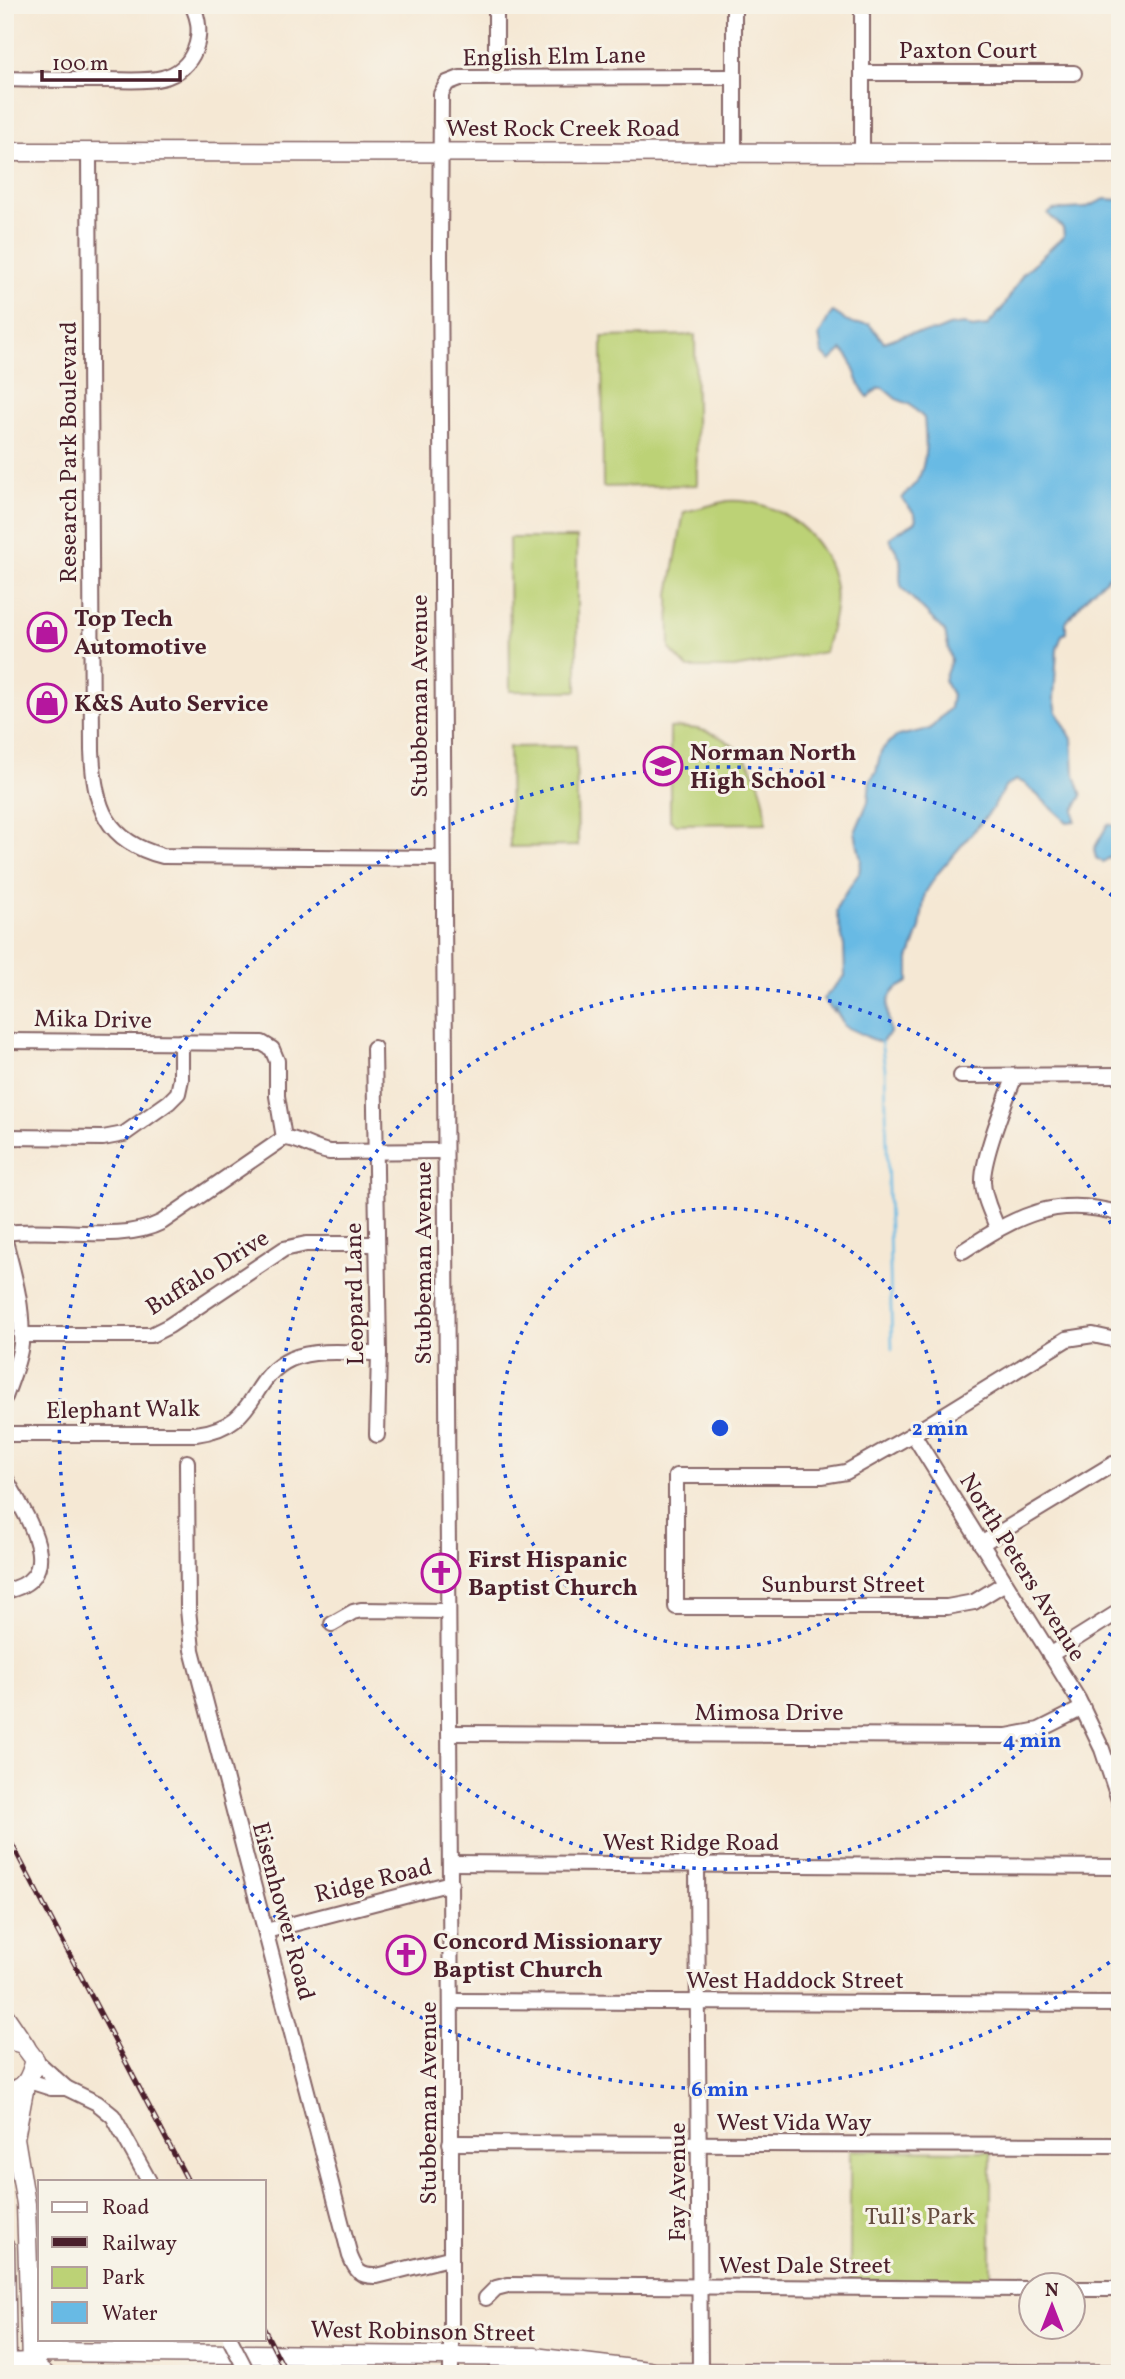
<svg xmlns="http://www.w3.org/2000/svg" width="1125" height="2379" viewBox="0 0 1125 2379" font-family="Vollkorn,serif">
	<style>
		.green { fill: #bcd276; stroke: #837850; stroke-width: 2 }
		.water { fill: #68bae4; stroke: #596c88; stroke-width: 2 }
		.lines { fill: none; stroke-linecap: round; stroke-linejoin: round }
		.stream { stroke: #68bae4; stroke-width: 2.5 }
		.minor-casing { stroke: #866566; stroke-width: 18 }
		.major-casing { stroke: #866566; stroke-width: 21 }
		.minor { stroke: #fff; stroke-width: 14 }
		.major { stroke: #fff; stroke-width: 18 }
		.rail-casing { stroke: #4a1f2b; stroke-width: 5 }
		.rail { stroke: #f7f3e8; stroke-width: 2.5; stroke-dasharray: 8; stroke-linecap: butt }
		.minor-bridge-casing { stroke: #866566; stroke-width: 18; stroke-linecap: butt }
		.minor-bridge { stroke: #fff; stroke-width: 14 }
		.ring { fill: none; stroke: #1d4ed8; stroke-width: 3.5; stroke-dasharray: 3.5 7 }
		.labels { text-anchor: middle; stroke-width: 6; stroke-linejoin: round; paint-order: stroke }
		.street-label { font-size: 24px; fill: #4a1f2b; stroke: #f7f3e8 }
		.poi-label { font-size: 24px; font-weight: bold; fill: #4a1f2b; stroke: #f7f3e8; text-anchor: start }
		.park-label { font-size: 24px; fill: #664c3e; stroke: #f7f3e8 }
		.centre { fill: #1d4ed8; stroke: #f7f3e8; stroke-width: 3.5 }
		.ring-label { font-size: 21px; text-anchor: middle; font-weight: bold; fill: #1d4ed8; stroke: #f7f3e8; stroke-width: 6; stroke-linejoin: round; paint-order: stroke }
	</style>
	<rect width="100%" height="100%" fill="#f7f3e8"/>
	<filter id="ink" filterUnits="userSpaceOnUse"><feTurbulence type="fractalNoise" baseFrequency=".0143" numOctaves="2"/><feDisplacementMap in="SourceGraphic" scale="14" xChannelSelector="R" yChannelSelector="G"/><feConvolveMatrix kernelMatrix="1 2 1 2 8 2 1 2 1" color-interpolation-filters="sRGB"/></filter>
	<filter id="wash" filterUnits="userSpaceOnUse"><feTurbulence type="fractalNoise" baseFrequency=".00686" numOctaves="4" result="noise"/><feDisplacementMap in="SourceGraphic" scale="28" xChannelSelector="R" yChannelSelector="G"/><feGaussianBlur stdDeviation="1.57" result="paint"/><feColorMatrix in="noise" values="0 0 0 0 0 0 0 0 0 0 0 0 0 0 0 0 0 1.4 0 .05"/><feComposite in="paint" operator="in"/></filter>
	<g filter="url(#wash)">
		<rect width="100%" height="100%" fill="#f5e8d4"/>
		<!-- green -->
		<g class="green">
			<path d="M695 335 697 485 603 487 602 337Z"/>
			<path d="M727 501C779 498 828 536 835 588 838 609 830 631 825 652L734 668H688L670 649 669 594 684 512Z"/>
			<path d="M509 538H577V691H510Z"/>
			<path d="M670 728C728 723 766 766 766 823L675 824 670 820Z"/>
			<path d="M576 746 578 846 510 847 509 747Z"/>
			<path d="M850 2150 991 2151V2282L850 2281Z"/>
		</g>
		<!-- water -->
		<g class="water">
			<path d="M1105 199 1120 200V567L1090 593 1066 622V633L1062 635 1057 649 1054 698 1057 712 1072 739 1074 772 1082 796 1074 810 1075 821 1067 822 1024 783 1016 780 1006 786 991 811 938 873 925 893 920 928 909 959V981C904 986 900 985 895 990 883 1001 889 1018 890 1033L881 1042H878L844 1026 835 1008 834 1012 823 999 845 976 844 946 836 912 839 903 859 873 861 860 855 832 868 802 870 780 876 772 881 751 889 742 898 736 930 729 950 708 952 695 944 680 951 660 945 632 902 588C898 579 902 569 900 559 898 552 892 546 890 538 898 530 908 528 916 521L915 514 902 499C906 492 913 487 917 481 928 462 926 438 924 418L909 404 896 399 883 388H879L868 397C854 383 856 361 842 350L830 361 822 353 819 335C826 326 826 318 833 312L852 324H869L884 342 906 334 937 331 949 326 964 324 972 328 987 326 1003 308 1023 274 1064 236 1063 228 1048 214 1053 210 1085 208Z"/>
			<path d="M1108 824 1115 826 1120 835V850L1103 862 1096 858 1094 849Z"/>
		</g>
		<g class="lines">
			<!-- stream -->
			<path class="stream" d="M881 1042 885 1069 892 1349"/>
		</g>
	</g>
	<g filter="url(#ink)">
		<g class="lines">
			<defs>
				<g id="minor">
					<path d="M496 5V78"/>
					<path d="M862 73H1074"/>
					<path d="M5 79C39 80 74 80 108 80 125 80 145 82 162 78 195 70 207 34 192 5"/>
					<path d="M89 152 92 750C94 806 105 841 163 856L443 858"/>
					<path d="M734 153V5"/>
					<path d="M862 153V5"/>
					<path d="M5 1041 262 1043 272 1049 277 1061V1096L284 1138"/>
					<path d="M374 1048 379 1353 377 1435"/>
					<path d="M961 1076 1120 1075"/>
					<path d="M5 1137 103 1138 124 1134 169 1102 178 1093 181 1079V1042"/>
					<path d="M997 1228C992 1213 983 1198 983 1181 983 1156 1005 1101 1015 1076"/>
					<path d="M5 1233C54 1226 119 1244 162 1222L284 1138C299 1138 313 1150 330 1152L445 1151"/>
					<path d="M5 1241C14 1275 24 1309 21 1344 19 1362 11 1380 5 1397"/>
					<path d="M963 1251C1015 1217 1056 1194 1120 1214"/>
					<path d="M21 1335H151L169 1326 284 1249 306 1244H375"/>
					<path d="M5 1434H196C260 1426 247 1379 291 1359 317 1348 352 1353 379 1353"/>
					<path d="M913 1434 1078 1699 1102 1749 1120 1803"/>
					<path d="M187 1462 188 1609 192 1650 350 2256C356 2271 360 2277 377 2276L449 2258"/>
					<path d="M5 1477C23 1512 72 1578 5 1591"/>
					<path d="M981 1544 1113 1464"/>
					<path d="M1005 1583 974 1602 947 1607H676V1476H822L846 1472 913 1434 1067 1339 1093 1335 1120 1341"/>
					<path d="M332 1624 353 1612 361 1610 447 1611"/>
					<path d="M1050 1655 1120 1611"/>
					<path d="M449 1733 1007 1736 1039 1730 1083 1708"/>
					<path d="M450 1863 1120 1867"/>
					<path d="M697 1864 700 2374"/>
					<path d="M266 1931 451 1883"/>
					<path d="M451 2001 1120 2004"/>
					<path d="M29 2081 51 2088H66L35 2060"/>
					<path d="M66 2088 97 2103 113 2116 149 2181"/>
					<path d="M450 2143 1120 2145"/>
					<path d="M1072 2289H1120"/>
					<path d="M486 2298 496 2288 508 2285 1030 2289"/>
					<path d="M451 2374V2044L440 257 441 94 447 83 460 78 734 77"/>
				</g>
				<g id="major">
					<path d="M5 152 1120 153"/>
					<path d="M5 2016 26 2047"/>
					<path d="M5 2039 23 2044 35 2060C30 2078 26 2090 5 2092"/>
					<path d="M25 2085 15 2138 26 2204 31 2362"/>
					<path d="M5 2247 7 2363"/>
					<path d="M31 2362 45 2374"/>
					<path d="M5 2363 31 2362 43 2352 534 2357 649 2371"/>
					<path d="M637 2372 1120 2374"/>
				</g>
			</defs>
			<!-- minor casing -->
			<use href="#minor" class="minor-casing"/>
			<!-- major casing -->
			<use href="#major" class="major-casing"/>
			<!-- minor -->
			<use href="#minor" class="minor"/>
			<!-- major -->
			<use href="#major" class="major"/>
			<defs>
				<g id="rail">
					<path d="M5 1831 188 2181"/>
					<path d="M264 2329 287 2374"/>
				</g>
			</defs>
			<!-- rail casing -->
			<use href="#rail" class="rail-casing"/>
			<!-- rail -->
			<use href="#rail" class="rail"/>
			<defs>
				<path id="minor-bridge" d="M230 2339 248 2374"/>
			</defs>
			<!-- minor-bridge casing -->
			<use href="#minor-bridge" class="minor-bridge-casing"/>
			<!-- minor-bridge -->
			<use href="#minor-bridge" class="minor-bridge"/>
		</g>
	</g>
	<!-- distance rings -->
	<g class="ring">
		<circle cx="720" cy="1428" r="220"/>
		<path d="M1120 1614A441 441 0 1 1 1120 1242"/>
		<path d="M1118 1956A661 661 0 1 1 1118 900"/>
	</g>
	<!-- icons -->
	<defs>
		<symbol id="shop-ring" viewBox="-11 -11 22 22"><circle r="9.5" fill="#f7f3e8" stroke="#b5179e" stroke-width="1.5"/><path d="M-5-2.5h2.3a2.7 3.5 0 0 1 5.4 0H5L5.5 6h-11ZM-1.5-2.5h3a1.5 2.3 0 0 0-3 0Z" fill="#b5179e"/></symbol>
		<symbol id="school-ring" viewBox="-11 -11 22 22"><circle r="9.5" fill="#f7f3e8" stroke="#b5179e" stroke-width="1.5"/><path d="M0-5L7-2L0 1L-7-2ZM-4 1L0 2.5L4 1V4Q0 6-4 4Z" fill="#b5179e"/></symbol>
		<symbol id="church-ring" viewBox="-11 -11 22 22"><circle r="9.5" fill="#f7f3e8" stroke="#b5179e" stroke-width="1.5"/><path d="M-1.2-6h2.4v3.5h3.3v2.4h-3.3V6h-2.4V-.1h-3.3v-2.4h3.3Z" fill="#b5179e"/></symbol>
	</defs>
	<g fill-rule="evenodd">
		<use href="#shop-ring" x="25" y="610" width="44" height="44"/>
		<use href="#shop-ring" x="25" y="681" width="44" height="44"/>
		<use href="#school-ring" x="641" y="744" width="44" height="44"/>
		<use href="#church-ring" x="419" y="1551" width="44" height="44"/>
		<use href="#church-ring" x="384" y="1933" width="44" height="44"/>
	</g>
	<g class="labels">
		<!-- street labels -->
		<g class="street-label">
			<text x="968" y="58">Paxton Court</text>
			<text transform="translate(554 56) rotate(-1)" y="8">English Elm Lane</text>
			<text x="563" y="136">West Rock Creek Road</text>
			<text transform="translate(68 452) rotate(-90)" y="8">Research Park Boulevard</text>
			<text transform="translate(419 696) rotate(-90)" y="8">Stubbeman Avenue</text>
			<text transform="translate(93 1019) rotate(1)" y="8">Mika Drive</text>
			<text transform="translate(423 1263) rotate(-90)" y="8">Stubbeman Avenue</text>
			<text transform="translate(207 1272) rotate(-32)" y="8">Buffalo Drive</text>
			<text transform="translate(354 1294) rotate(-91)" y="8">Leopard Lane</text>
			<text transform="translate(123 1409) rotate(-1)" y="8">Elephant Walk</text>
			<text transform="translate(1023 1567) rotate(58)" y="8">North Peters Avenue</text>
			<text x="843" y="1592">Sunburst Street</text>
			<text x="769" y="1720">Mimosa Drive</text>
			<text x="691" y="1850">West Ridge Road</text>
			<text transform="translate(373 1880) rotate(-14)" y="8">Ridge Road</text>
			<text transform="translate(284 1911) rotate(75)" y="8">Eisenhower Road</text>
			<text x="795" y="1988">West Haddock Street</text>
			<text transform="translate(428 2103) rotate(-90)" y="8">Stubbeman Avenue</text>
			<text x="794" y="2130">West Vida Way</text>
			<text transform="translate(677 2182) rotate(-90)" y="8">Fay Avenue</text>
			<text x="805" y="2273">West Dale Street</text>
			<text transform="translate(423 2331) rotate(1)" y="8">West Robinson Street</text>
		</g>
		<!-- poi labels -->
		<g class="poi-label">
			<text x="74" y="626">Top Tech<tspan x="74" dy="28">Automotive</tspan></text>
			<text x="74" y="711">K&amp;S Auto Service</text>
			<text x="690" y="760">Norman North<tspan x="690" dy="28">High School</tspan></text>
			<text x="468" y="1567">First Hispanic<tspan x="468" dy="28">Baptist Church</tspan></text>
			<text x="433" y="1949">Concord Missionary<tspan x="433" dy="28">Baptist Church</tspan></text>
		</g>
		<!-- park labels -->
		<g class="park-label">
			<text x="920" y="2224">Tull’s Park</text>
		</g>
	</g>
	<circle cx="720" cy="1428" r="10" class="centre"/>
	<g class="ring-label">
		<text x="940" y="1435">2 min</text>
		<text x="1032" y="1747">4 min</text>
		<text x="720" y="2096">6 min</text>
	</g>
	<!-- margin -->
	<rect width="1125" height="2379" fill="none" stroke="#f7f3e8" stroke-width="28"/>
	<!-- legend -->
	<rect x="38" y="2180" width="228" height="161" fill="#f7f3e8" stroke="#b29e9c" stroke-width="2"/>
	<rect x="52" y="2202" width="35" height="10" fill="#ffffff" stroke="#b29e9c" stroke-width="2"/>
	<text x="102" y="2214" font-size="21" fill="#4a1f2b">Road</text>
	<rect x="52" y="2237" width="35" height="10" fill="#4a1f2b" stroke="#b29e9c" stroke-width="2"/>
	<text x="102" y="2250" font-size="21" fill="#4a1f2b">Railway</text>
	<rect x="52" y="2267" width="35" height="21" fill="#bcd276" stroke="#b29e9c" stroke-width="2"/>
	<text x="102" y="2284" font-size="21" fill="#4a1f2b">Park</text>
	<rect x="52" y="2302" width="35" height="21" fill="#68bae4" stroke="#b29e9c" stroke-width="2"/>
	<text x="102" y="2320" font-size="21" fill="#4a1f2b">Water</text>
	<!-- north arrow -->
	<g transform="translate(1052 2306)"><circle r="33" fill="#f7f3e8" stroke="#b29e9c" stroke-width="2"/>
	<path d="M0-5L12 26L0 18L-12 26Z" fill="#b5179e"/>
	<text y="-10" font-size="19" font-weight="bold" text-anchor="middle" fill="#4a1f2b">N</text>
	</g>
	<!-- scale -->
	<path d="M42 70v10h138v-10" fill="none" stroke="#4a1f2b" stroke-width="3.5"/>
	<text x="52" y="70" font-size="21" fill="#4a1f2b" stroke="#f7f3e8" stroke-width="5" paint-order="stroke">100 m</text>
</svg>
